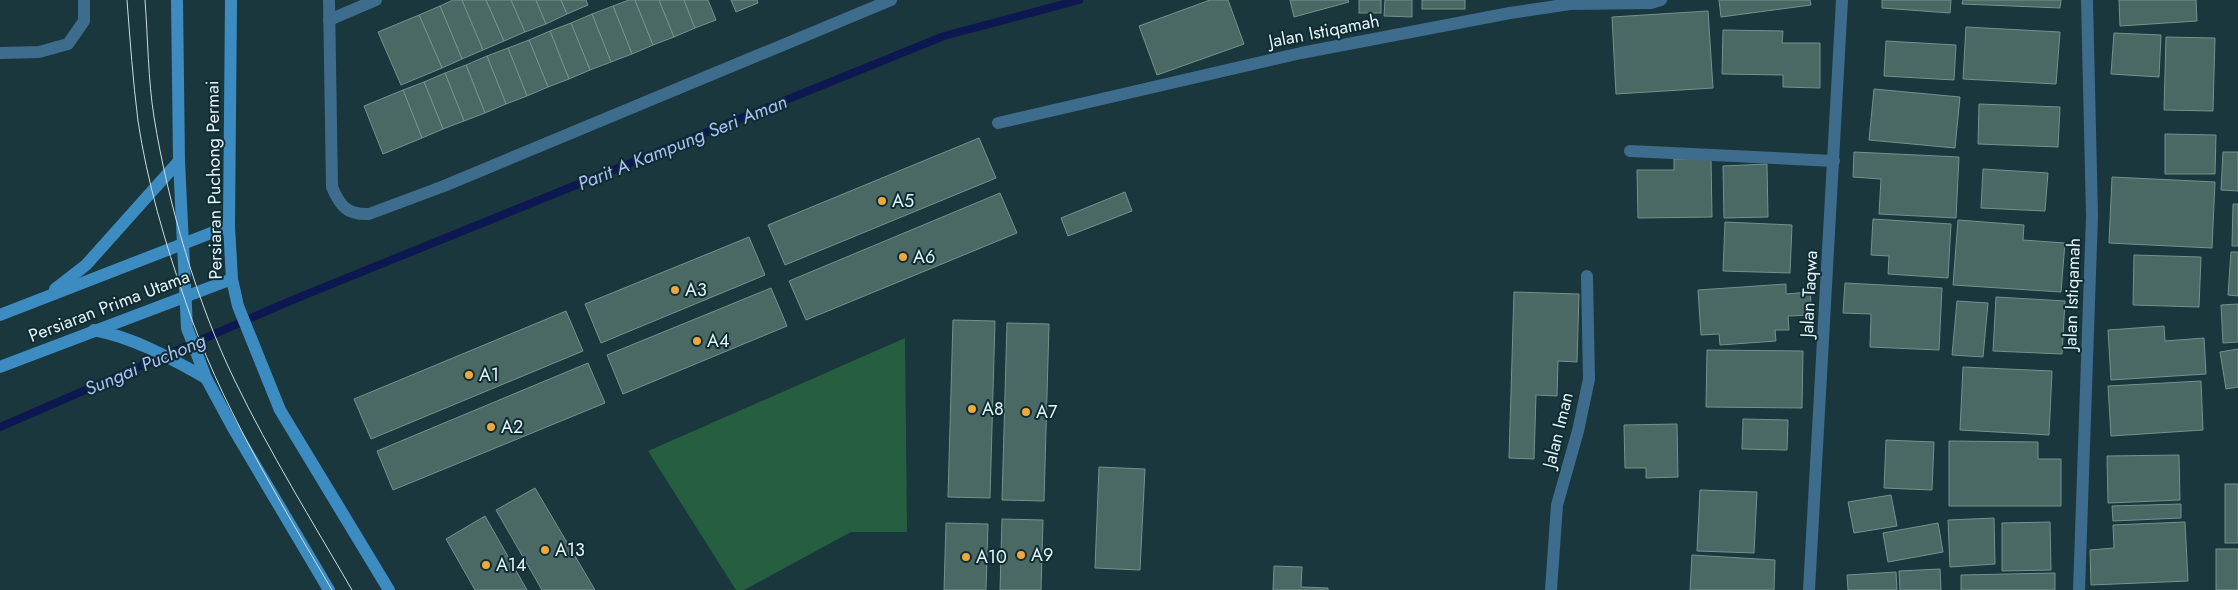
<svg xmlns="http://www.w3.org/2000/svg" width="2238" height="590" viewBox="0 0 2238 590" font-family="Jost,sans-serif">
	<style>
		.green { fill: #255f40 }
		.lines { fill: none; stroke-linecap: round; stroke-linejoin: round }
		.stream { stroke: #0e1850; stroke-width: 8 }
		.building { fill: #4a6965; stroke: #72938e }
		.street { stroke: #3e6c8d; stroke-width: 12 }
		.secondary { stroke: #3d8cc1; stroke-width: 12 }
		.tram { stroke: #cbdde1; stroke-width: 1 }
		.poi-dot { fill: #eea83c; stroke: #0f2c32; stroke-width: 2 }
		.labels { text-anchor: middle; stroke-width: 4; stroke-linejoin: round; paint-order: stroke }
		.street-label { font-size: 18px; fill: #e5f5f9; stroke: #0f2c32 }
		.poi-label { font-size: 18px; fill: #e5f5f9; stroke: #0f2c32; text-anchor: start }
		.water-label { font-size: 19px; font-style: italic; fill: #acbff6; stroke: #0f2c32 }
	</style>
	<rect width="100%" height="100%" fill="#19373d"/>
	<!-- green -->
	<path class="green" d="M905 338 907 532H851L744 590H736L648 451Z"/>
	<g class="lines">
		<!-- stream -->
		<path class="stream" d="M0 427 290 301 944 36 1079 0"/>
	</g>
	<!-- building -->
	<g class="building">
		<path d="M453 0H462L483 50 462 59 440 6Z"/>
		<path d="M462 0H486L504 41 483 50Z"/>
		<path d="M486 0H511L525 32 504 41Z"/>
		<path d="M511 0H536L546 24 525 32Z"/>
		<path d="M536 0H561L567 14 546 24Z"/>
		<path d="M561 0H586L588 5 567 14Z"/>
		<path d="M629 0H635L653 45 632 54 613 6Z"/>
		<path d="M635 0H659L674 37 653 45Z"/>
		<path d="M659 0H684L695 28 674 37Z"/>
		<path d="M684 0H708L716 20 695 28Z"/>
		<path d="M731 0H757L758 3 736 12Z"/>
		<path d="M1210 0H1228L1244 44 1157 75 1139 26Z"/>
		<path d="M1290 0H1348L1349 2 1294 17Z"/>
		<rect x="1359" y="0" width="22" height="13"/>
		<path d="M1385 0H1412V17L1384 16Z"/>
		<rect x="1422" y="0" width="43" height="9"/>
		<path d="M1719 0H1810L1811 5 1721 17Z"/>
		<path d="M1882 0H1951L1950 13 1882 8Z"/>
		<path d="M1963 0H2061L2060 8 1962 4Z"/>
		<path d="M2119 0H2196L2197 21 2120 26Z"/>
		<path d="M440 6 462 59 442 68 419 15Z"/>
		<path d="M613 6 632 54 611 62 592 14Z"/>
		<path d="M1708 11 1713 88 1616 94 1612 17Z"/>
		<path d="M592 14 611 62 590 70 571 23Z"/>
		<path d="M419 15 442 68 401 85 378 32Z"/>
		<path d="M571 23 590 70 569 79 550 31Z"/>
		<path d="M1966 27 2060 32 2056 84 1963 79Z"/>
		<path d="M1723 30 1783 31 1782 43H1820V88L1783 87V75L1722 74Z"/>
		<path d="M550 31 569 79 548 87 529 40Z"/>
		<path d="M2114 33 2161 35 2159 77 2111 74Z"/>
		<path d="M2166 37 2215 38 2213 111 2164 110Z"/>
		<path d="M529 40 548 87 527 96 508 48Z"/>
		<path d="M1886 41 1956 45 1954 80 1884 76Z"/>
		<path d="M508 48 527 96 506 104 487 56Z"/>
		<path d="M487 56 506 104 485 113 466 65Z"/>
		<path d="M466 65 485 113 464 121 445 73Z"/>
		<path d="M445 73 464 121 443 129 424 82Z"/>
		<path d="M424 82 443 129 422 138 403 90Z"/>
		<path d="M1874 89 1960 97 1955 148 1869 140Z"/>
		<path d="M403 90 422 138 383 154 364 106Z"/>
		<path d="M1979 104 2060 107 2058 147 1978 144Z"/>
		<path d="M2165 134 2216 135 2215 174H2165Z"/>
		<path d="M979 138 996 178 785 265 768 225Z"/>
		<path d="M1854 152 1959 157 1956 218 1879 214 1881 179 1853 177Z"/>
		<path d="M2223 152H2238V191L2221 190Z"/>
		<path d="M1674 159H1711L1712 217 1638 218 1637 170H1674Z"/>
		<path d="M1767 164 1768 217 1724 218 1723 166Z"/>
		<path d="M1983 169 2048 173 2045 211 1981 208Z"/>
		<path d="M2112 177 2215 182 2212 248 2109 243Z"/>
		<path d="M1125 192 1132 211 1068 236 1061 218Z"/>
		<path d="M1000 193 1017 233 806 320 789 281Z"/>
		<path d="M2233 204H2238V246H2232Z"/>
		<path d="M1873 219 1951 224 1948 278 1888 274 1889 256 1871 255Z"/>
		<path d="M1958 220 2024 225 2023 240 2065 243 2061 292 1953 285Z"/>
		<path d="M1725 222 1792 225 1790 273 1723 271Z"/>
		<path d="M749 237 765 275 601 343 585 304Z"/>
		<path d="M2231 252H2238V296L2228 295Z"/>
		<path d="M2134 255 2201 257 2199 307 2133 305Z"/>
		<path d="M1845 283 1942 288 1939 350 1870 347 1871 314 1843 313Z"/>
		<path d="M1786 284V294L1810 292 1812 315 1788 316 1789 330H1775L1776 341 1720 345 1719 334 1701 335 1698 290Z"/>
		<path d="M771 288 787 326 623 394 607 355Z"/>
		<path d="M1514 292 1579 294 1577 362 1558 361 1557 396 1536 395 1534 459 1509 458Z"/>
		<path d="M1996 297 2065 301 2062 354 1993 351Z"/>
		<path d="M1957 301 1988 303 1983 357 1952 355Z"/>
		<path d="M2238 304V342L2223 343 2221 305Z"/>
		<path d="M566 311 583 351 371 439 354 399Z"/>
		<path d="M953 320 995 321 990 498 948 497Z"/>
		<path d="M1007 323 1049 324 1044 501 1002 500Z"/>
		<path d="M2164 326 2165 341 2204 338 2206 374 2111 380 2108 330Z"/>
		<path d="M2238 349V387L2226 389 2220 352Z"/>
		<path d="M1707 350 1803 351 1802 408 1706 407Z"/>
		<path d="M588 363 605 403 393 490 377 451Z"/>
		<path d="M1963 367 2052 371 2049 435 1960 430Z"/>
		<path d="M2201 381 2203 430 2111 436 2108 386Z"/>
		<path d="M1743 419 1788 420 1787 450 1742 449Z"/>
		<path d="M1677 424 1678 477 1646 478V468H1625L1624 425Z"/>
		<path d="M1886 440 1934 442 1932 490 1884 488Z"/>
		<path d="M1949 441 2038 442V459H2061V506H1949Z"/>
		<path d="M2179 455 2180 500 2108 503 2107 456Z"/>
		<path d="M1099 467 1145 469 1140 570 1095 568Z"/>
		<rect x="2225" y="484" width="13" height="59"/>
		<path d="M535 488 595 590H542L496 510Z"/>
		<path d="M1700 490 1757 492 1754 553 1697 551Z"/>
		<path d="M1891 495 1897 526 1854 533 1848 502Z"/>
		<path d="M2181 504V518L2113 521 2112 506Z"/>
		<path d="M485 516 527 590H475L446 539Z"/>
		<path d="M1994 518 1995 564 1950 567 1948 520Z"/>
		<path d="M1002 519 1043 520 1041 590H1000Z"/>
		<path d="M2050 522 2051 570 2002 571V523Z"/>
		<path d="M2185 522 2188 581 2091 585 2090 550 2114 548 2113 525Z"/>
		<path d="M946 523 988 524 986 590H944Z"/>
		<path d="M1938 523 1943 552 1888 562 1883 533Z"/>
		<rect x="2216" y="549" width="22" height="41"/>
		<path d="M1692 555 1775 560 1774 590H1690Z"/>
		<path d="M1274 566 1302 567 1301 587 1328 588V590H1273Z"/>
		<path d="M1940 569 1941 590H1900L1899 571Z"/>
		<path d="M1896 572 1897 590H1848L1847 575Z"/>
		<path d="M2055 573V590H1961V575Z"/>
	</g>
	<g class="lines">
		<!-- street -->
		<g class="street">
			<path d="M329 0 332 187C340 206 347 215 369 214L444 186 891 0"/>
			<path d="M329 20 376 0"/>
			<path d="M0 53 39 52 68 44 84 21V0"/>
			<path d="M998 123 1301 53 1510 13 1570 4 1651 3 1661 0"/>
			<path d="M1630 151 1834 161"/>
			<path d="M1551 590 1557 505 1578 431 1589 379 1587 276"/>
			<path d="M1809 590 1842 0"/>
			<path d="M2079 590 2092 216 2087 0"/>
		</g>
		<!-- secondary -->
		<g class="secondary">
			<path d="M177 0 179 161 187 328 206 378 233 428 329 590"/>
			<path d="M231 0 229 226 232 279 238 306 280 410 389 590"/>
			<path d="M55 289 86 265 179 161"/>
			<path d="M0 315 229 226"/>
			<path d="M94 330C135 338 170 358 206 378"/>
			<path d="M0 367 232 279"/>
		</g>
		<!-- tram -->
		<g class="tram">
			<path d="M127 0C130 40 133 81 138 121 147 181 165 243 185 300 219 402 278 498 332 590"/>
			<path d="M145 0C148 39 148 79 154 117 168 204 197 303 235 381 270 453 312 521 352 590"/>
		</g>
	</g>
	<!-- markers -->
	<g class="poi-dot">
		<circle cx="882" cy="201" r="5"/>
		<circle cx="903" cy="257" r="5"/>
		<circle cx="675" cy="290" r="5"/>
		<circle cx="697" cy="341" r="5"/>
		<circle cx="469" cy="375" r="5"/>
		<circle cx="972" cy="409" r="5"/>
		<circle cx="1026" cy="412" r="5"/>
		<circle cx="491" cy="427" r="5"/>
		<circle cx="545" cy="550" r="5"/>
		<circle cx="1021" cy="555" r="5"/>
		<circle cx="966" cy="557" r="5"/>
		<circle cx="486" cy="565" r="5"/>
	</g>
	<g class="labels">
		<!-- street labels -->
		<g class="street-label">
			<text transform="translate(1324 31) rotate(-11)" y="6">Jalan Istiqamah</text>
			<text transform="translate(214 180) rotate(-91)" y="6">Persiaran Puchong Permai</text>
			<text transform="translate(1809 294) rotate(-87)" y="6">Jalan Taqwa</text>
			<text transform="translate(2072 294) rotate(-88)" y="6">Jalan Istiqamah</text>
			<text transform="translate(109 306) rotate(-21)" y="6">Persiaran Prima Utama</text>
			<text transform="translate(1558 430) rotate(-76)" y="6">Jalan Iman</text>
		</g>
		<!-- poi labels -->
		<g class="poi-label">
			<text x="892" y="207">A5</text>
			<text x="913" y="263">A6</text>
			<text x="685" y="296">A3</text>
			<text x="707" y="347">A4</text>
			<text x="479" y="381">A1</text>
			<text x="982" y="415">A8</text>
			<text x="1036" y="418">A7</text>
			<text x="501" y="433">A2</text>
			<text x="555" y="556">A13</text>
			<text x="1031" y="561">A9</text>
			<text x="976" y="563">A10</text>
			<text x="496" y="571">A14</text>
		</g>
		<!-- water labels -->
		<g class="water-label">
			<text transform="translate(682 142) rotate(-22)" y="7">Parit A Kampung Seri Aman</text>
			<text transform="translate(145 364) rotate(-23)" y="7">Sungai Puchong</text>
		</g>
	</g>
</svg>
